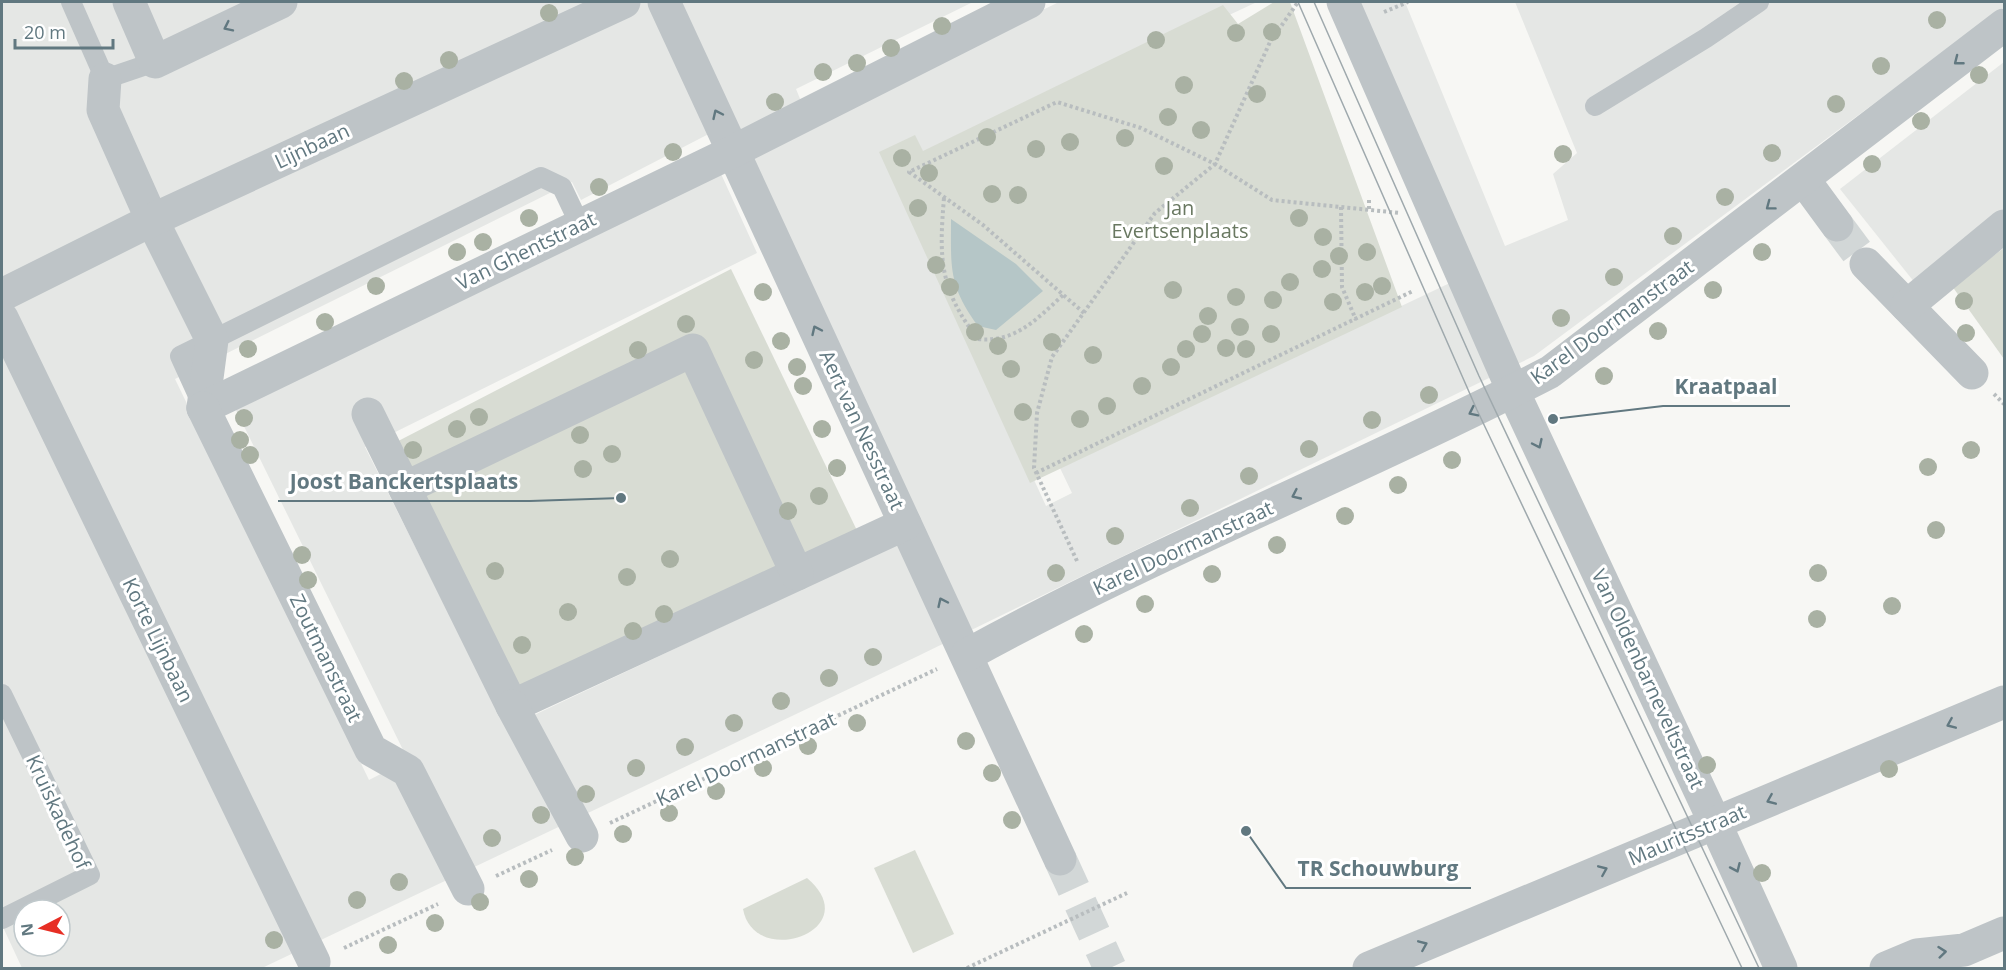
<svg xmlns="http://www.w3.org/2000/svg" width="2006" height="970" viewBox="0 0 2006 970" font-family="'Open Sans',sans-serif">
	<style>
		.built { fill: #e5e7e5; fill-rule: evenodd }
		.green { fill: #d8dcd3 }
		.water { fill: #b5c6c7 }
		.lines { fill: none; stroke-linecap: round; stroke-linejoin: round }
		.street-tunnel { stroke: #d2d7d7; stroke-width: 33; stroke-dasharray: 33 16; stroke-linecap: butt }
		.path { stroke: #b8bdbf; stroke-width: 4; stroke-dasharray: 3 3; stroke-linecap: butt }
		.lane { stroke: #bec4c7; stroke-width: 20 }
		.street { stroke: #bec4c7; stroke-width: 33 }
		.tram { stroke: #9fa9ad; stroke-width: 1.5 }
		.tree { fill: #a9b1a3 }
		.oneway { stroke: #617880 }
		.labels { text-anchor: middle; stroke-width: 6; stroke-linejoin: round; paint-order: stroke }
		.street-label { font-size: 20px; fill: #617880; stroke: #fff }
		.park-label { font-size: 20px; fill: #697861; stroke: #fff }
		.leader { fill: none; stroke: #617880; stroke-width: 2 }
		.callout-dot { fill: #617880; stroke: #fff; stroke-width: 2 }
		.callout-label { font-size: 21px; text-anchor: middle; font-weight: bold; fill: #617880; stroke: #fff; stroke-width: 6; stroke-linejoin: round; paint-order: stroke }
	</style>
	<rect width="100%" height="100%" fill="#f7f7f4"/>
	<!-- built -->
	<g class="built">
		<path d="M2 2H973L796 89 810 123 1059 2H1257L893 172 1046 506 1072 493 1060 468 1471 273 1354 2H1405L1505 246 1568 220 1553 174 1577 153 1515 2H2004V7L1534 356 916 657 262 968H22L2 925ZM728 124 923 532 532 716 516 747 365 447 757 253 717 165 233 404 408 760 369 780 175 379 572 182 581 200ZM24 910H60V946H24Z"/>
		<path d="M2004 62V213L1915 283 1840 189Z"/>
	</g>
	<!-- green -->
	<g class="green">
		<path d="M1274 2H1290L1402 307 1030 483 879 152 915 135 923 151 1223 5 1238 24Z"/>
		<path d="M2004 248V359L1952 286Z"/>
		<path d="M731 269 864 545 511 714 377 452Z"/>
		<path d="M915 850 954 934 913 953 874 868Z"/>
		<path d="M807 878C868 930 754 970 743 909Z"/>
	</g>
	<!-- water -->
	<path class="water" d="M951 219 1016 264 1043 291 996 330 978 326C948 285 951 267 951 219Z"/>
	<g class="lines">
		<!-- street-tunnel -->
		<g class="street-tunnel">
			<path d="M1837 225 1866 264"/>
			<path d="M1060 859 1110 968"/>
		</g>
		<!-- path -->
		<g class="path">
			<path d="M1384 12 1408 2"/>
			<path d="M944 198C939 258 939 289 978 339 1015 343 1037 319 1063 295"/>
			<path d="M1341 207 1342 287 1356 320"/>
			<path d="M1369 209V200"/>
			<path d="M1084 313 983 225 909 172 1057 102 1141 128 1215 164 1272 200 1400 213"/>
			<path d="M1994 394 2004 404"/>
			<path d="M1036 473 1413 291"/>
			<path d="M1077 561 1034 468 1037 413 1052 357 1155 213 1215 164 1270 42 1298 2"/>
			<path d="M610 823 937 669"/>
			<path d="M496 876 552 850"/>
			<path d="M344 948 438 904"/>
			<path d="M967 968 1127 893"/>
		</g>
		<!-- lane -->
		<g class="lane">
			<path d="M71 2 105 79 155 62"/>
			<path d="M1595 106 1706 38 1759 2"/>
			<path d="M201 402 180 356 541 177 562 187 580 225"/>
			<path d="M2 694 90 875 2 919"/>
		</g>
		<!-- street -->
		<g class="street">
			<path d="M129 2 155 62 281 2"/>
			<path d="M664 2 1060 859"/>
			<path d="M1343 2 1513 391 1715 823 1781 968"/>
			<path d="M105 79 103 110 152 220 212 340 203 408"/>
			<path d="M1804 180 1837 225"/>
			<path d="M1866 264 1972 373"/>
			<path d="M2 295 152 220 624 2"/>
			<path d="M1907 306 2004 226"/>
			<path d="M2 318 314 962"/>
			<path d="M203 408 734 151 1029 2"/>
			<path d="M203 408 371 750 408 771 468 889"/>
			<path d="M368 414 512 706 905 524"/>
			<path d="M405 488 693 350 797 574"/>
			<path d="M967 655C1156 551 1358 471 1550 372L2004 25"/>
			<path d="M512 706 582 836"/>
			<path d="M1369 968 2004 702"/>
			<path d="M1886 968 1917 955 1964 950 2004 933"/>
		</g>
		<!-- tram -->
		<g class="tram">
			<path d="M1298 2 1477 410 1742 968"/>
			<path d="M1314 2 1479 376 1759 968"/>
		</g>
	</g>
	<!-- trees -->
	<g class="tree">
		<circle cx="549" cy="13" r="9"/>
		<circle cx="1937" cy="20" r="9"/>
		<circle cx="942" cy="26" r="9"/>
		<circle cx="1272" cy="32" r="9"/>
		<circle cx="1236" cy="33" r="9"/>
		<circle cx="1156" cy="40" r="9"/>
		<circle cx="891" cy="48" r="9"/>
		<circle cx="449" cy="60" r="9"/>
		<circle cx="857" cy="63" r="9"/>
		<circle cx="1881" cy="66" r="9"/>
		<circle cx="823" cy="72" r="9"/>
		<circle cx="1979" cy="75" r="9"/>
		<circle cx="404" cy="81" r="9"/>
		<circle cx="1184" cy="85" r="9"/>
		<circle cx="1257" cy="94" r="9"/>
		<circle cx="775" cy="102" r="9"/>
		<circle cx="1836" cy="104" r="9"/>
		<circle cx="1168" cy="117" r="9"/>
		<circle cx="1921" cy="121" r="9"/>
		<circle cx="1201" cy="130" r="9"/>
		<circle cx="987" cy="137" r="9"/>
		<circle cx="1125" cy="138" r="9"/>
		<circle cx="1070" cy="142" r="9"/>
		<circle cx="1036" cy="149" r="9"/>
		<circle cx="673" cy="152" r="9"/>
		<circle cx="1772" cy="153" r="9"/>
		<circle cx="1563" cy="154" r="9"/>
		<circle cx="902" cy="158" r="9"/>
		<circle cx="1872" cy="164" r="9"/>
		<circle cx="1164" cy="166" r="9"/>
		<circle cx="929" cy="173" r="9"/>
		<circle cx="599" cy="187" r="9"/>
		<circle cx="992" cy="194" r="9"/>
		<circle cx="1018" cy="195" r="9"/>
		<circle cx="1725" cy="197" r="9"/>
		<circle cx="918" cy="208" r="9"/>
		<circle cx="529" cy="218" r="9"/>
		<circle cx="1299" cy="218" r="9"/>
		<circle cx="1673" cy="236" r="9"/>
		<circle cx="1323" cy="237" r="9"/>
		<circle cx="483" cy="242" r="9"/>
		<circle cx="457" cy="252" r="9"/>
		<circle cx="1367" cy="252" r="9"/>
		<circle cx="1762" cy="252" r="9"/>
		<circle cx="1339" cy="256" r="9"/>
		<circle cx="936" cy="265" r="9"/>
		<circle cx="1322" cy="269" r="9"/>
		<circle cx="1614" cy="277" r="9"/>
		<circle cx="1290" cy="282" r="9"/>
		<circle cx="376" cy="286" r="9"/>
		<circle cx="1382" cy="286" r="9"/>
		<circle cx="950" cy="287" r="9"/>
		<circle cx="1173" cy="290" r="9"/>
		<circle cx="1713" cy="290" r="9"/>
		<circle cx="763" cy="292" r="9"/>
		<circle cx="1365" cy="292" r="9"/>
		<circle cx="1236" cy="297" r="9"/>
		<circle cx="1273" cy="300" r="9"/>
		<circle cx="1964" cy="301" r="9"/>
		<circle cx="1333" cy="302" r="9"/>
		<circle cx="1208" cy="316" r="9"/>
		<circle cx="1561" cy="318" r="9"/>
		<circle cx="325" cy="322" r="9"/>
		<circle cx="686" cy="324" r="9"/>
		<circle cx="1240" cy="327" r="9"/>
		<circle cx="1658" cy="331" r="9"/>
		<circle cx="975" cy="332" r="9"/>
		<circle cx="1966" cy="333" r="9"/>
		<circle cx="1202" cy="334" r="9"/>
		<circle cx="1271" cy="334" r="9"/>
		<circle cx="781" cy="341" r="9"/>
		<circle cx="1052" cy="342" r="9"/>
		<circle cx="998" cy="346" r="9"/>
		<circle cx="1226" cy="348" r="9"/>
		<circle cx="248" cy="349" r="9"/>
		<circle cx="1186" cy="349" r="9"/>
		<circle cx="1246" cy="349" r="9"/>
		<circle cx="638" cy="350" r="9"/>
		<circle cx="1093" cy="355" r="9"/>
		<circle cx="754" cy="360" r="9"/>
		<circle cx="797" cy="367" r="9"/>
		<circle cx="1171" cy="367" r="9"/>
		<circle cx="1011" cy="369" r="9"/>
		<circle cx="1604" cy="376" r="9"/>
		<circle cx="803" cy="386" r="9"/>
		<circle cx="1142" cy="386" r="9"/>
		<circle cx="1429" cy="395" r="9"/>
		<circle cx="1107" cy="406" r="9"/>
		<circle cx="1023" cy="412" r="9"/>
		<circle cx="479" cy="417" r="9"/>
		<circle cx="244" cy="418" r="9"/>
		<circle cx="1080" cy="419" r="9"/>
		<circle cx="1372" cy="420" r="9"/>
		<circle cx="457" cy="429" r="9"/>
		<circle cx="822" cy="429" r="9"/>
		<circle cx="580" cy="435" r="9"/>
		<circle cx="240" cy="440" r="9"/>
		<circle cx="1309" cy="449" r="9"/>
		<circle cx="413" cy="450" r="9"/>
		<circle cx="1971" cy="450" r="9"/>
		<circle cx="612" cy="454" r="9"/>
		<circle cx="250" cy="455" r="9"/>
		<circle cx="1452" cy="460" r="9"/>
		<circle cx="1928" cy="467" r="9"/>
		<circle cx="837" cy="468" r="9"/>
		<circle cx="583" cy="469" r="9"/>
		<circle cx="1249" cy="476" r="9"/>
		<circle cx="1398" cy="485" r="9"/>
		<circle cx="819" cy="496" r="9"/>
		<circle cx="1190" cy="508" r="9"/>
		<circle cx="788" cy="511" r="9"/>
		<circle cx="1345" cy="516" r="9"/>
		<circle cx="1936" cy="530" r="9"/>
		<circle cx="1115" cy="536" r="9"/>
		<circle cx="1277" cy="545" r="9"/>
		<circle cx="302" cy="555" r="9"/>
		<circle cx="670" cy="559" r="9"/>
		<circle cx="495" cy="571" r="9"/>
		<circle cx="1056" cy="573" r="9"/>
		<circle cx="1818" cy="573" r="9"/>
		<circle cx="1212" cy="574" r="9"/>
		<circle cx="627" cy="577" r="9"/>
		<circle cx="308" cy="580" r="9"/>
		<circle cx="1145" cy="604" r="9"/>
		<circle cx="1892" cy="606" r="9"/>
		<circle cx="568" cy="612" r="9"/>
		<circle cx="664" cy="614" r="9"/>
		<circle cx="1817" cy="619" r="9"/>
		<circle cx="633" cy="631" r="9"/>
		<circle cx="1084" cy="634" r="9"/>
		<circle cx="522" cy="645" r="9"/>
		<circle cx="873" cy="657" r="9"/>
		<circle cx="829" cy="678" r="9"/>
		<circle cx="781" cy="701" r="9"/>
		<circle cx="734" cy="723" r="9"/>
		<circle cx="857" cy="723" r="9"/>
		<circle cx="966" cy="741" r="9"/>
		<circle cx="808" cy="746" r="9"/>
		<circle cx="685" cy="747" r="9"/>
		<circle cx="1707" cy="765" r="9"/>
		<circle cx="636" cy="768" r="9"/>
		<circle cx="763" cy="768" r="9"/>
		<circle cx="1889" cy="769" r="9"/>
		<circle cx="992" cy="773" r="9"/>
		<circle cx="716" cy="791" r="9"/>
		<circle cx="586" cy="794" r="9"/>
		<circle cx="669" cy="813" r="9"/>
		<circle cx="541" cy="815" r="9"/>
		<circle cx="1012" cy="820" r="9"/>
		<circle cx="623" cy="834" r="9"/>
		<circle cx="492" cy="838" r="9"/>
		<circle cx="575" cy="857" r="9"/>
		<circle cx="1762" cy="873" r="9"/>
		<circle cx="529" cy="879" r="9"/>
		<circle cx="399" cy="882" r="9"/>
		<circle cx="357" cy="900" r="9"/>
		<circle cx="480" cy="902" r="9"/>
		<circle cx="435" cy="923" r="9"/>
		<circle cx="274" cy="940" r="9"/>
		<circle cx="388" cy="945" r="9"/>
	</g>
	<!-- one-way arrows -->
	<defs><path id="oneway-chevron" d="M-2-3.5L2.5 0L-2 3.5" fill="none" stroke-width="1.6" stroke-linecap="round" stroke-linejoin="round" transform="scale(1.5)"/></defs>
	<g class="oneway">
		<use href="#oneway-chevron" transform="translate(228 27) rotate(154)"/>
		<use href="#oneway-chevron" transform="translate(1958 61) rotate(142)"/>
		<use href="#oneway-chevron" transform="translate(717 114) rotate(-115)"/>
		<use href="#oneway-chevron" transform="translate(1770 206) rotate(143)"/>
		<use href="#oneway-chevron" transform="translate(816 330) rotate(-115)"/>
		<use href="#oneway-chevron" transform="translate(1473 412) rotate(154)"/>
		<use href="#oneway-chevron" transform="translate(1538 444) rotate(65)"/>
		<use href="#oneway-chevron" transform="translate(1296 495) rotate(155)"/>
		<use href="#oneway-chevron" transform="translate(942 602) rotate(-115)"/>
		<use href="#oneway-chevron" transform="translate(1951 724) rotate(157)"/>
		<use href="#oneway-chevron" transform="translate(1771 800) rotate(157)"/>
		<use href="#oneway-chevron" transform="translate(1736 868) rotate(66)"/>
		<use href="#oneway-chevron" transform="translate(1603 870) rotate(-23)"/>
		<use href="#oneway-chevron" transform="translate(1423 945) rotate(-23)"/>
		<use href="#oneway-chevron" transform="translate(1942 952) rotate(-6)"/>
	</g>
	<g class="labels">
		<!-- street labels -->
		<g class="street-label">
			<text transform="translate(312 146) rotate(-25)" y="7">Lijnbaan</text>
			<text transform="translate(526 251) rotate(-26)" y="7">Van Ghentstraat</text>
			<text transform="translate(1612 322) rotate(-36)" y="7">Karel Doormanstraat</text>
			<text transform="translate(862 430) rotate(65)" y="7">Aert van Nesstraat</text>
			<text transform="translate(1183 548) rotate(-25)" y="7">Karel Doormanstraat</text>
			<text transform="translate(158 640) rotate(64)" y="7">Korte Lijnbaan</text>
			<text transform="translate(326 658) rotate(64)" y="7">Zoutmanstraat</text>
			<text transform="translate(1648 679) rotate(65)" y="7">Van Oldenbarneveltstraat</text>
			<text transform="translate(746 759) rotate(-25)" y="7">Karel Doormanstraat</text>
			<text transform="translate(58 812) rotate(65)" y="7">Kruiskadehof</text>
			<text transform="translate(1687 835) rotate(-23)" y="7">Mauritsstraat</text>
		</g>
		<!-- park labels -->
		<g class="park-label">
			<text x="1180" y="215">Jan<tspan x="1180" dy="23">Evertsenplaats</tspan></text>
		</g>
	</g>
	<!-- callouts -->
	<path class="leader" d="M1553 419L1663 406H1790M621 498L530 501H278M1246 831L1286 888H1471"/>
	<g class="callout-dot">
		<circle cx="1553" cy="419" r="6"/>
		<circle cx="621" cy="498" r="6"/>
		<circle cx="1246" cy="831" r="6"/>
	</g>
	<g class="callout-label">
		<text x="1726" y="394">Kraatpaal</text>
		<text x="404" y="489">Joost Banckertsplaats</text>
		<text x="1378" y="876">TR Schouwburg</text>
	</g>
	<!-- border -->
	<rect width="2006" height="970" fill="none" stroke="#617880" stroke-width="6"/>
	<!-- north arrow -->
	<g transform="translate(42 928) rotate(263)"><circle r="28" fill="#ffffff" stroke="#c0c9cc" stroke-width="1.5"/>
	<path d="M0-4.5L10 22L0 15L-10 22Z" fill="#e72e24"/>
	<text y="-9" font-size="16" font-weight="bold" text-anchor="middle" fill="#617880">N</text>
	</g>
	<!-- scale -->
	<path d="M15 39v9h98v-9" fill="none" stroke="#617880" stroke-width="3"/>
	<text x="24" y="39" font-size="18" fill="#617880" stroke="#ffffff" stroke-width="4.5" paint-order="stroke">20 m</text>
</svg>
